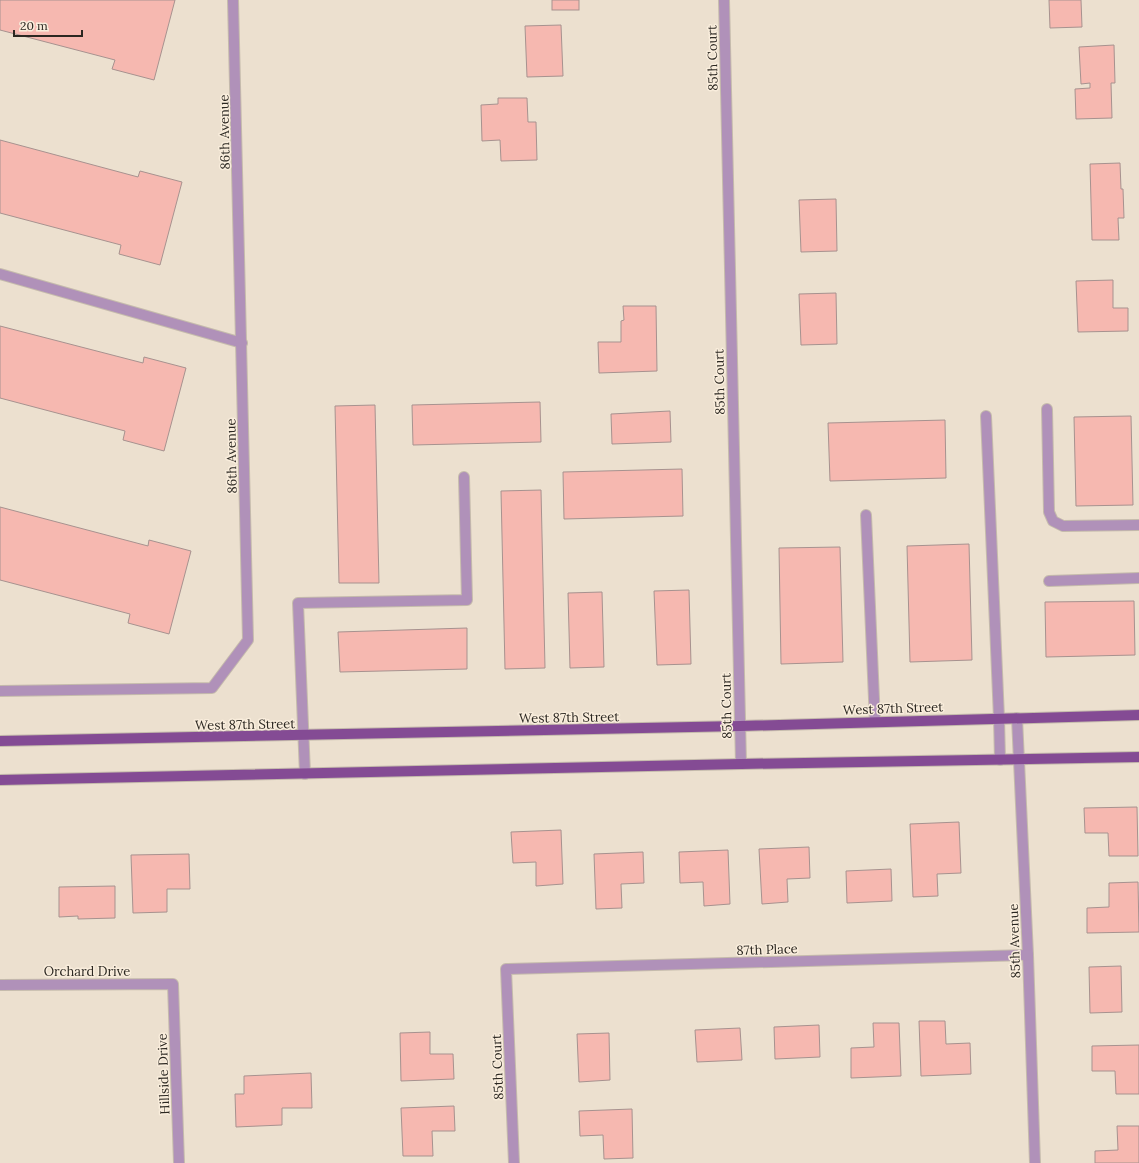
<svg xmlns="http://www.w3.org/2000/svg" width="1139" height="1163" viewBox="0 0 1139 1163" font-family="Lora,serif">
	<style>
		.building { fill: #f6b8b0; stroke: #a7928f }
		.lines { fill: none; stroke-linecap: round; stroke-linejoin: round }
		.minor-casing { stroke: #c5bbac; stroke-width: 12 }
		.major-casing { stroke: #c5bbac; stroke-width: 12 }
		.minor { stroke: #b091b9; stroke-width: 10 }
		.major { stroke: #844b94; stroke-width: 10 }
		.labels { text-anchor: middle; stroke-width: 3; stroke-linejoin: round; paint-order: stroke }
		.street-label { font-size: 13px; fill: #2b2721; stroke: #f9eddc }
	</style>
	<rect width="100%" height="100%" fill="#ece0cf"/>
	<!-- building -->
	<g class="building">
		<path d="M0 0H175L154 80 112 69 115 60 0 30Z"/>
		<rect x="552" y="0" width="27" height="10"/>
		<path d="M1049 0H1081L1082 27 1050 28Z"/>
		<path d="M561 25 563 76 527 77 525 26Z"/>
		<path d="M1114 45 1115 83H1111L1112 118 1076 119 1075 89 1090 88V83L1081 84 1079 47Z"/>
		<path d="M498 98H527L528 122H536L537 160 501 161 500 140 482 141 481 105 498 104Z"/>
		<path d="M0 140 138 177 140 171 182 182 160 265 119 254 121 245 0 213Z"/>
		<path d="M1120 163 1121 189H1123L1124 218H1118L1119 240H1092L1090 164Z"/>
		<path d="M836 199 837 251 801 252 799 200Z"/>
		<path d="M1113 280V308H1128V331L1078 332 1076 281Z"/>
		<path d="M836 293 837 344 801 345 799 294Z"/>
		<path d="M623 306H656L657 371 599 373 598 342H621V321L624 320Z"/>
		<path d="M0 326 143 363 144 357 186 368 164 451 123 440 125 431 0 398Z"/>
		<path d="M540 402 541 442 413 445 412 405Z"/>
		<path d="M375 405 379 583H339L335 406Z"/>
		<path d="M670 411 671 442 612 444 611 414Z"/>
		<path d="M1131 416 1133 505 1076 506 1074 417Z"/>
		<path d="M945 420 946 478 830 481 828 423Z"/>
		<path d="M682 469 683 516 564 519 563 472Z"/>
		<path d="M541 490 545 668 505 669 501 491Z"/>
		<path d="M0 507 148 546 149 540 191 551 169 634 128 623 130 614 0 580Z"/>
		<path d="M969 544 972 660 910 662 907 546Z"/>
		<path d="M840 547 843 662 781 664 779 548Z"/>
		<path d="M689 590 691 664 657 665 654 591Z"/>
		<path d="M602 592 604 667 570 668 568 593Z"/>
		<path d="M1134 601 1135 655 1046 657 1045 602Z"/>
		<path d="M467 628V669L340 672 338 632Z"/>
		<path d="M1137 807 1138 856H1109L1108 833H1085L1084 808Z"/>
		<path d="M959 822 961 873 937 874 938 896 913 897 910 824Z"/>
		<path d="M561 830 563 884 536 886V862L513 863 511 832Z"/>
		<path d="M809 847 810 878 787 879 788 902 762 904 759 849Z"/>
		<path d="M728 850 730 904 704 906 703 882 680 883 679 852Z"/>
		<path d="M643 852 644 883 621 884 622 908 596 909 594 854Z"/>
		<path d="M189 854 190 889H167V912L133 913 131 855Z"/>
		<path d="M891 869 892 901 847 903 846 871Z"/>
		<path d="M1138 882 1139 932 1087 933V908L1109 907V883Z"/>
		<path d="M115 886V918L78 919V916L59 917V887Z"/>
		<path d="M1121 966 1122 1012 1090 1013 1089 967Z"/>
		<path d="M919 1021H945L946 1044 970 1043 971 1074 921 1076Z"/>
		<path d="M873 1023H899L901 1076 851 1078V1048L874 1047Z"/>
		<path d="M819 1025 820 1057 775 1059 774 1027Z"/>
		<path d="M740 1028 742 1060 697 1062 695 1030Z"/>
		<path d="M430 1032V1054H453L454 1079 401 1081 400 1033Z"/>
		<path d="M609 1033 610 1080 579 1082 577 1034Z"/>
		<path d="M1139 1045V1094H1116L1115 1071H1092V1046Z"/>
		<path d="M311 1073 312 1108H282V1125L236 1127 235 1094H244V1076Z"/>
		<path d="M454 1106 455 1131H432L433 1156H403L401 1108Z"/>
		<path d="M632 1109 633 1158 604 1159 603 1135 580 1136 579 1111Z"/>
		<path d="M1117 1126H1139V1163H1095V1151L1118 1150Z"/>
	</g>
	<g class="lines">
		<defs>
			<g id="minor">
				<path d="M724 0 741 764"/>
				<path d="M0 274 242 343"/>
				<path d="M1047 409 1049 512 1053 521 1063 526 1139 525"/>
				<path d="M986 416 999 718 1000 760"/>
				<path d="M866 515 875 722"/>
				<path d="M1049 581 1139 578"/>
				<path d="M0 691 212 688 248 640 233 0"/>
				<path d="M1017 718 1028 955 1035 1163"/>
				<path d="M305 774 298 603 467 600 464 477"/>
				<path d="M0 985 173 984 179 1163"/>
				<path d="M514 1163 506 969 1028 955"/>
			</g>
			<g id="major">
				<path d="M0 741 740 726 1139 715"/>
				<path d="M0 780 741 764 1139 757"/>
			</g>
		</defs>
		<!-- minor casing -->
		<use href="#minor" class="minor-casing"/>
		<!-- major casing -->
		<use href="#major" class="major-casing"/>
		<!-- minor -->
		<use href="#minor" class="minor"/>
		<!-- major -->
		<use href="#major" class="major"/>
	</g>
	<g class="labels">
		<!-- street labels -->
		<g class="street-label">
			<text transform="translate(712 58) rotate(-91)" y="5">85th Court</text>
			<text transform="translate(224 132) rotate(-91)" y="5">86th Avenue</text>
			<text transform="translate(719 382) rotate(-91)" y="5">85th Court</text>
			<text transform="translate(231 456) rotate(-91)" y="5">86th Avenue</text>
			<text transform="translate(726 706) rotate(-91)" y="5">85th Court</text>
			<text transform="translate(893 708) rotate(-2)" y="5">West 87th Street</text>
			<text transform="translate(569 717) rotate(-1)" y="5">West 87th Street</text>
			<text transform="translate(245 724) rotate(-1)" y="5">West 87th Street</text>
			<text transform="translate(1014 941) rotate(-92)" y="5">85th Avenue</text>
			<text transform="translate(767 949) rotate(-2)" y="5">87th Place</text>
			<text x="87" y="976">Orchard Drive</text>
			<text transform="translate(497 1067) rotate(-92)" y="5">85th Court</text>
			<text transform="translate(163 1074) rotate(-92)" y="5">Hillside Drive</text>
		</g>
	</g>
	<!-- scale -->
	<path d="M14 30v6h68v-6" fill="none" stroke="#2b2721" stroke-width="2"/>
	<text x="20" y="30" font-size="12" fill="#2b2721" stroke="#f9eddc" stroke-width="3" paint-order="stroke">20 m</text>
</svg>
